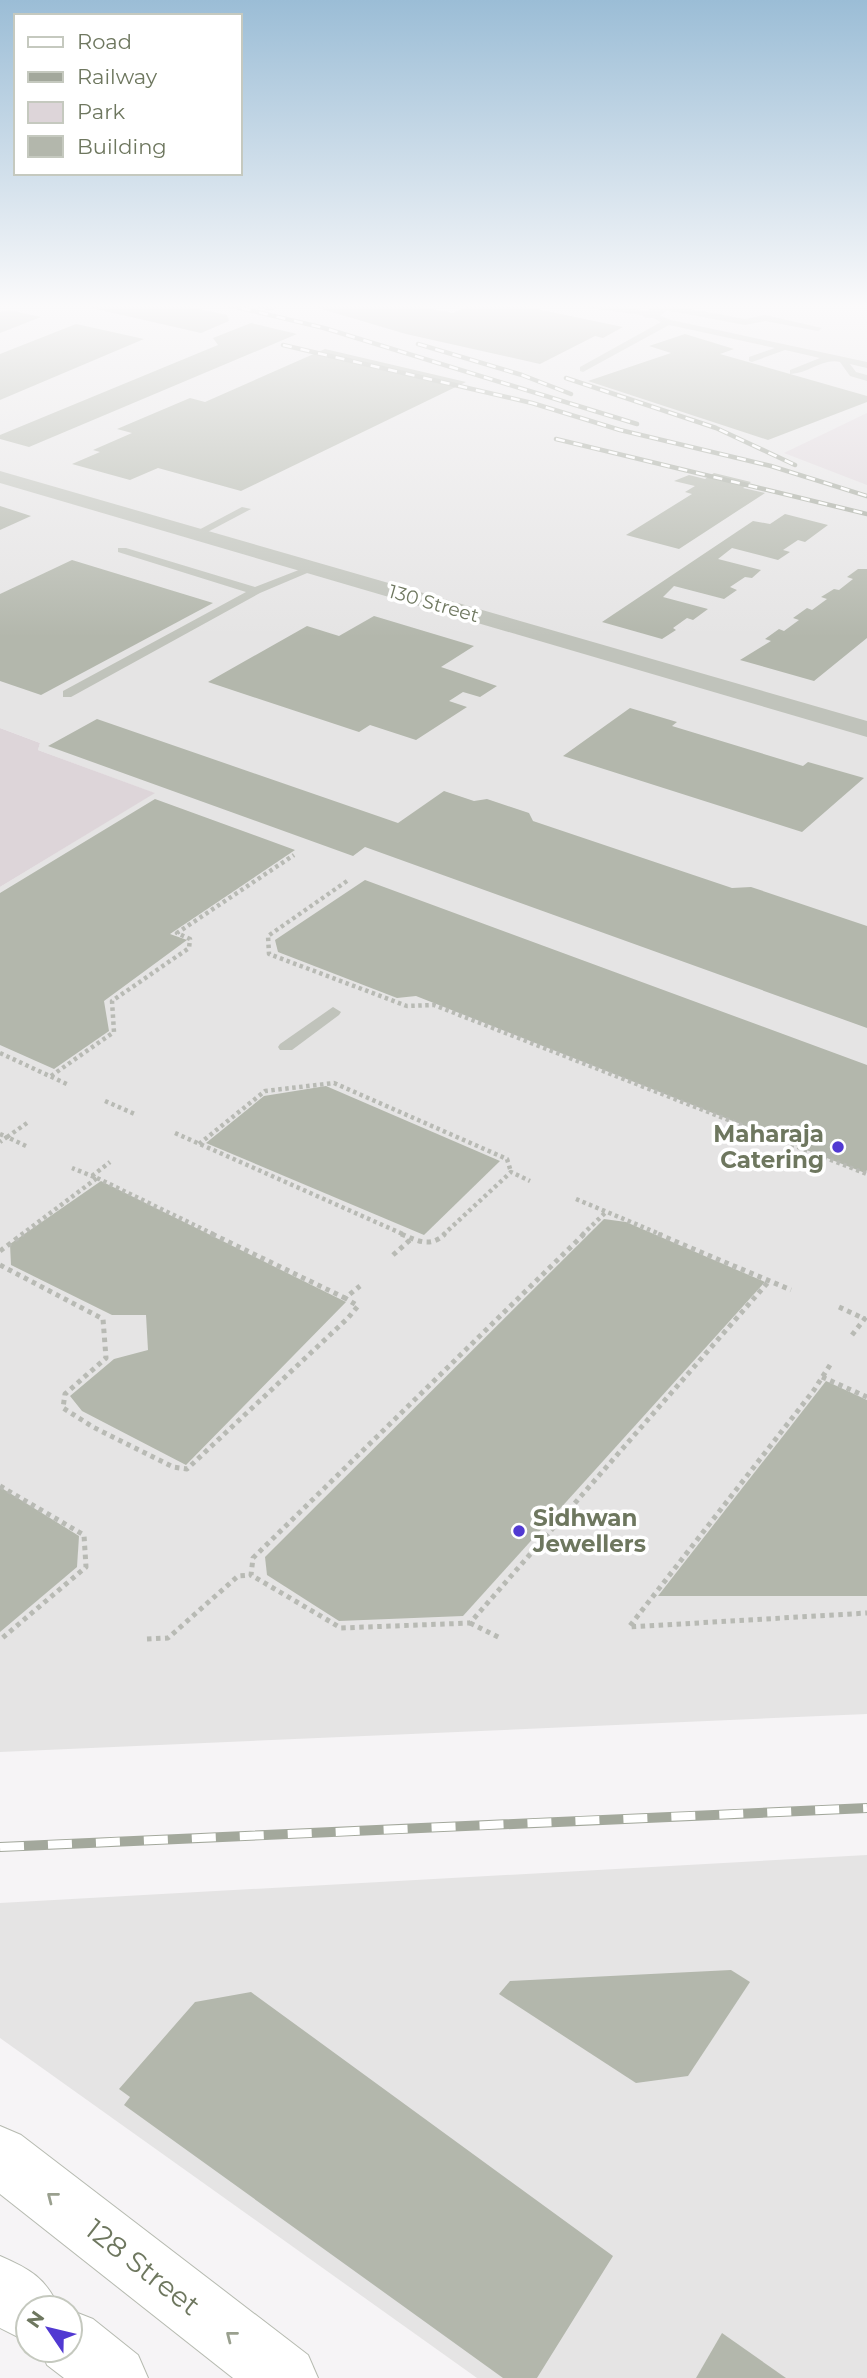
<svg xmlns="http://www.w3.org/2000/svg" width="867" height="2378" viewBox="0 0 867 2378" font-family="Montserrat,sans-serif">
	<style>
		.built { fill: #e5e4e4 }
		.green { fill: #ddd5d9 }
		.building { fill: #b3b7ac }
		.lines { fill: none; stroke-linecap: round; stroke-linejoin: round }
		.secondary-casing { stroke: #b6bab0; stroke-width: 2 }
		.path-far1 { stroke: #b8bab4; stroke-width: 4.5; stroke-dasharray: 3.5 3.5; stroke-linecap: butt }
		.path { stroke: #b8bab4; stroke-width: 5; stroke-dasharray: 4.5 4.5; stroke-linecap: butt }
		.service { fill: #c0c3bb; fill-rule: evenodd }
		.minor { fill: #c0c3bb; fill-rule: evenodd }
		.secondary { fill: #fff; fill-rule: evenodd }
		.rail-far1-casing { stroke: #a3a89c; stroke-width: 4.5 }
		.rail-casing { stroke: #a3a89c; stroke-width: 10 }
		.rail-far1 { stroke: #fff; stroke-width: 2.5; stroke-dasharray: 9; stroke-linecap: butt }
		.rail { stroke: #fff; stroke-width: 8; stroke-dasharray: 24; stroke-linecap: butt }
		.oneway { stroke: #9aa08f }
		.poi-dot { fill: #5139d2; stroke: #fff; stroke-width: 2.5 }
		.labels { text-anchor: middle; stroke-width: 7; stroke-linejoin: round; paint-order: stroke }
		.far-street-label { font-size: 19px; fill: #6e775f; stroke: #fff }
		.poi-label { font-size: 23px; font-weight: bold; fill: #6e775f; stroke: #fff; text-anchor: end }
		.near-street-label { font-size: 28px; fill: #6e775f; stroke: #fff }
	</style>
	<rect width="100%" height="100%" fill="#f6f4f6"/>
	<!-- built -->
	<g class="built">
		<path d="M0 304H867V1714L0 1752V887L154 793 38 750 40 743 0 728Z"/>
		<path d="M867 1855V2378H477L0 2038V1903Z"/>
	</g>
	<!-- green -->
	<g class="green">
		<path d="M867 413V485L784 453Z"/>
		<path d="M0 728 40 743 38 750 155 793 0 887Z"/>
	</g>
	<!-- building -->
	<g class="building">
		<path d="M74 304H176L227 315 229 321 201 333Z"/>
		<path d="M246 304H285L270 311Z"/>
		<path d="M406 304 453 313 472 304H513L623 327 603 338 595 336 540 364 406 334 308 305Z"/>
		<path d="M8 310 41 317 0 333V312Z"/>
		<path d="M251 323 297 334 29 447 0 439V435L218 345 213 338Z"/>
		<path d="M76 324 144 339 0 400V354Z"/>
		<path d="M685 334 734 349 720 354 867 396V402L768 440 588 381 671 353 649 346Z"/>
		<path d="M325 349 466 382 241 491 158 468 130 480 72 464 100 452 93 450 132 433 117 429 190 398 205 402Z"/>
		<path d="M714 473 751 482 743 488 765 493 679 549 626 535 692 494 685 492 695 486 674 481 689 475 705 479Z"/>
		<path d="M0 506 31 516 0 530Z"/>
		<path d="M785 514 828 525 805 542 798 540 783 550 790 552 778 560 732 548 718 559 761 570 752 578 745 577 730 587 737 590 724 599 674 586 663 597 708 609 693 620 687 618 673 628 676 630 662 639 602 622 753 521 770 524Z"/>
		<path d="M72 560 213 603 41 695 0 681V594Z"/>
		<path d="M858 569H867V638L814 681 740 660 771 641 765 639 779 629 784 631 799 620 793 618 807 608 812 610 827 599 821 597 834 589 839 590 853 579 847 577Z"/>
		<path d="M374 616 474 646 441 667 497 686 480 697 463 692 449 701 467 707 416 740 370 725 359 732 208 682 307 626 339 636Z"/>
		<path d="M630 708 677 722 672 726 803 766 808 762 864 778 802 832 563 756Z"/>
		<path d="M97 719 398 823 444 791 474 801 487 799 529 813 533 821 732 888 751 887 867 926V1028L365 847 353 856 48 746Z"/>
		<path d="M155 799 295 850 170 934 187 940 104 1001 109 1031 54 1069 0 1045V893Z"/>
		<path d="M365 880 867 1065V1170L865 1173 416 996 397 998 278 952 275 940Z"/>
		<path d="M326 1086 500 1161 424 1235 206 1143 264 1096Z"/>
		<path d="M101 1181 346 1302 186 1465 82 1411 70 1396 114 1359 148 1350 146 1315H112L11 1265 10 1244Z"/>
		<path d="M604 1219 626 1222 765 1282 463 1616 339 1621 267 1575 265 1557Z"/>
		<path d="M826 1381 867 1400V1596H658Z"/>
		<path d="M0 1487 79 1536 77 1567 0 1632Z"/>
		<path d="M731 1970 750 1982 688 2076 636 2083 499 1994 510 1981Z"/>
		<path d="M251 1992 613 2256 537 2378H503L124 2105 130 2097 119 2089 195 2002Z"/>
		<path d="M722 2333 786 2378H696Z"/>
	</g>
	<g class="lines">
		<defs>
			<g id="secondary">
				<path d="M0 2126 21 2135 308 2355 318 2378H233L0 2194Z"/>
				<path d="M0 2256C30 2269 46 2278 59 2308H28V2342L0 2328Z"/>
				<path d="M70 2310 93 2319 138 2355 148 2378H64L47 2365 41 2350H70Z"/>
			</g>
		</defs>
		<!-- secondary casing -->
		<use href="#secondary" class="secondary-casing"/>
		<!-- path-far1 -->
		<g class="path-far1">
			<path d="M347 881 268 936 269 954 407 1006 434 1005 867 1174"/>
			<path d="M0 1053 69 1085"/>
			<path d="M51 1076 114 1032 112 1001 189 948 190 939 177 933 294 855"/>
			<path d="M105 1101 137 1115"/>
			<path d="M175 1133 405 1235"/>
			<path d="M0 1134 7 1137 0 1142"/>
			<path d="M199 1144 265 1091 334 1083 507 1159 511 1172"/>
			<path d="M26 1146 7 1137 27 1123"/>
			<path d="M92 1176 110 1162"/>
			<path d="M97 1178 215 1235"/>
			<path d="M576 1199 662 1235"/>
			<path d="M21 1235 97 1178 72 1168"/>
			<path d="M443 1235 511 1172 530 1181"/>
			<path d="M582 1235 606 1212"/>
		</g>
		<!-- path -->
		<g class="path">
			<path d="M212 1234 345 1298"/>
			<path d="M401 1234C418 1241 430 1248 445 1234"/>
			<path d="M584 1234 253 1558 251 1575 341 1628 470 1623 770 1280"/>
			<path d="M658 1234 791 1290"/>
			<path d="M0 1251 23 1234"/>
			<path d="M393 1255 411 1239"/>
			<path d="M0 1265 103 1319 106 1358 65 1394 63 1408 93 1427 173 1467 187 1469 348 1318 358 1306 345 1298 360 1286"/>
			<path d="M839 1307 865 1319"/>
			<path d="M852 1335 866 1317"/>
			<path d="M830 1365 814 1390 629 1627 867 1613"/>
			<path d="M822 1377 867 1397"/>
			<path d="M0 1486 84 1535 86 1567 0 1640"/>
			<path d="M470 1623 500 1638"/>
			<path d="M147 1639 168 1638 238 1576 251 1575"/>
		</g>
		<!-- service -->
		<g class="service">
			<path d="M559 304C596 304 637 304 671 320L867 362V368L850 364 856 372 867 375V381L850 376 840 362C822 358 808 374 790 374V370L820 358 785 350 752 362 749 361V357L775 348 669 325 583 372 580 371V367L661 322 649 316Z"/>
			<path d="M663 304 745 319 765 315 822 328 818 331 765 321 745 325 660 309Z"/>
			<path d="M242 507 251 509 200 536 191 534Z"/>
			<path d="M118 548H126L255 587 309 566 319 568 260 593 71 697H63V691L246 592 118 552Z"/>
			<path d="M333 1007 341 1012 339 1015 292 1050H280L278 1047 280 1044Z"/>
		</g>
		<!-- minor -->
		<g class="minor">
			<path d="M656 304H677L657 318H645L642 314Z"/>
			<path d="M0 471 867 721V737L0 483Z"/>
		</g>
		<!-- secondary -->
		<use href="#secondary" class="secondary"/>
		<defs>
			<g id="rail-far1">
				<path d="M224 304 324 328 637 424"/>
				<path d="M418 344 522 375 571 394"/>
				<path d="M283 345 532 403 620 430 771 466 867 496"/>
				<path d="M566 378 716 428 795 465"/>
				<path d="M556 439 867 514"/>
			</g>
			<path id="rail" d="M0 1847 867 1808"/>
		</defs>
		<!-- rail-far1 casing -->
		<use href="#rail-far1" class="rail-far1-casing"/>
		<!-- rail casing -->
		<use href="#rail" class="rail-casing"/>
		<!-- rail-far1 -->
		<use href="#rail-far1" class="rail-far1"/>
		<!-- rail -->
		<use href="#rail" class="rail"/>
	</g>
	<!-- one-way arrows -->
	<defs><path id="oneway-chevron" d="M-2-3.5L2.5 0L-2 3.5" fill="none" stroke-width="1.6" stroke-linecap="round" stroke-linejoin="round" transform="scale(1.75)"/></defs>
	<g class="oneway">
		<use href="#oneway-chevron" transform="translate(52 2197) rotate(-142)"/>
		<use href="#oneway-chevron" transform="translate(231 2336) rotate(-142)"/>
	</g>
	<!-- sky -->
	<linearGradient id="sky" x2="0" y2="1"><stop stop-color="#9bbdd6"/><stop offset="0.48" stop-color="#fbfafb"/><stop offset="1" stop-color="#fbfafb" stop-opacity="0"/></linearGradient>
	<rect width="867" height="637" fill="url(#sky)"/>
	<!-- markers -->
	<g class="poi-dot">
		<circle cx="838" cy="1147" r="7"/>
		<circle cx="519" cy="1531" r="7"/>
	</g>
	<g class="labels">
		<!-- far-street labels -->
		<g class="far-street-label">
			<text transform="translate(434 603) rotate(16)" y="7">130 Street</text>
		</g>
		<!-- poi labels -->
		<g class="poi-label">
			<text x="824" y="1142">Maharaja<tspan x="824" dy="26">Catering</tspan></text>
			<text x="533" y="1526" text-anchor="start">Sidhwan<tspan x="533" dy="26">Jewellers</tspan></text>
		</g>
		<!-- near-street labels -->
		<g class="near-street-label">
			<text transform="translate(143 2267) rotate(38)" y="10">128 Street</text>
		</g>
	</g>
	<!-- legend -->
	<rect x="14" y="14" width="228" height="161" fill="#ffffff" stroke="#c5c9bf" stroke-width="2"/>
	<rect x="28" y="37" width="35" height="10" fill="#ffffff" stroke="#c5c9bf" stroke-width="2"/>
	<text x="77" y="49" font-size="21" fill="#6e775f">Road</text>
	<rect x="28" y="72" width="35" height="10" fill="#a3a89c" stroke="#c5c9bf" stroke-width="2"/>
	<text x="77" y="84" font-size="21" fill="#6e775f">Railway</text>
	<rect x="28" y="102" width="35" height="21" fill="#ddd5d9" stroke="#c5c9bf" stroke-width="2"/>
	<text x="77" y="119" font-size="21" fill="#6e775f">Park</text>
	<rect x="28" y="136" width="35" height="21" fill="#b3b7ac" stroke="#c5c9bf" stroke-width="2"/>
	<text x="77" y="154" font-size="21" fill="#6e775f">Building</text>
	<!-- north arrow -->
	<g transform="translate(49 2329) rotate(305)"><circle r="33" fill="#ffffff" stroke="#c5c9bf" stroke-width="2"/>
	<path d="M0-5L12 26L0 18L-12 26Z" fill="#5139d2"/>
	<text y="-10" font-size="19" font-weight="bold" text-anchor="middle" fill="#6e775f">N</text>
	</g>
</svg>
